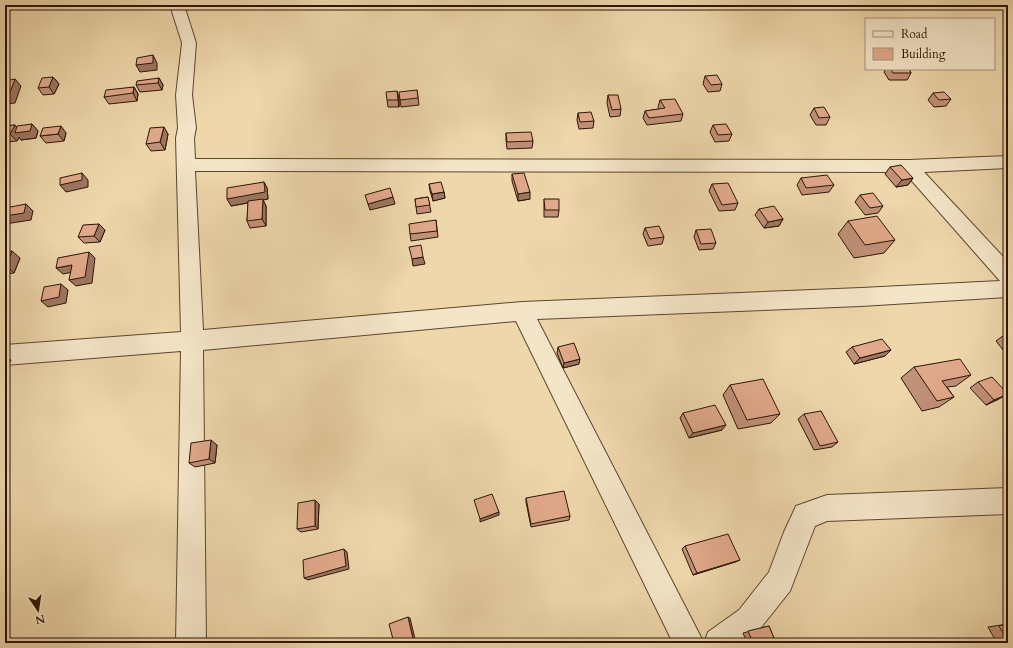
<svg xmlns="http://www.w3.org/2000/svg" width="1013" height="648" viewBox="0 0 1013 648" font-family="Cardo,serif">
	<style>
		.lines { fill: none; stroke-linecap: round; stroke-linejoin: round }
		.minor-casing { stroke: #5c462e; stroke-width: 2 }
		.minor { fill: #f4e5c8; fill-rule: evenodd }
		.wall { fill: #c19178; stroke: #2c1504 }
		.shaded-wall { fill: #9d7661; stroke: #2c1504 }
		.building { fill: #e0a98b; stroke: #2c1504 }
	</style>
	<rect width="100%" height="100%" fill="#eed7ab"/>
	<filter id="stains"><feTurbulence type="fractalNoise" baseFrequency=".005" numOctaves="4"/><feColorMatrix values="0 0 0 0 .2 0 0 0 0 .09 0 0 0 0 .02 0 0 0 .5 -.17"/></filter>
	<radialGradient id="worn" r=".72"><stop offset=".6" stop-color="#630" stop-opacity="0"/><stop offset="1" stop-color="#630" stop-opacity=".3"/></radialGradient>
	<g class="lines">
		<defs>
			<path id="minor" d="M170 5H184L196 43 192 95 196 128 194 138 195 159 909 160 1008 156V168L924 172 1008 262V297L861 306 537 319 704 643 708 632 739 610 769 572 784 532 796 506 827 495 1008 488V514L827 521 815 526 790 591 759 630 743 643H673L516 321 203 350 206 643H176L181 351 5 365V345L181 332 176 138 178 128 176 95 182 43ZM195 171 904 172 1000 281 861 288 522 302 203 330Z"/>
		</defs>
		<!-- minor casing -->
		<use href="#minor" class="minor-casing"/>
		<!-- minor -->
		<use href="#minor" class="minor"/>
	</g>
	<!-- wall -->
	<g class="wall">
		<path d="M886 69H909L911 73 907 80H889L884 72Z"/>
		<path d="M705 76 722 84 720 91 708 92 703 84Z"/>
		<path d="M53 77 59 84 54 94 43 95 38 88Z"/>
		<path d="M159 78 163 85 162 90 140 92 136 85Z"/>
		<path d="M134 87 138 94 137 101 109 104 104 97Z"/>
		<path d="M417 90 419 105 401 107 400 100Z"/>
		<path d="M397 91 399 99V107H388L387 100Z"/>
		<path d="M933 93 951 99 946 106 934 107 928 100Z"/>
		<path d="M608 95 621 109 620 116 610 117 607 103Z"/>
		<path d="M660 100 683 114 681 121 647 125 643 118 645 111 659 109 658 107Z"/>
		<path d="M814 108 830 117 826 125H816L810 115Z"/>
		<path d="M578 113 594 121 593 128 579 129 577 120Z"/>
		<path d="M32 124 38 131 36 138 21 140 19 137 17 141 5 142V126L15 125 17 128Z"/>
		<path d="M713 125 732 134 729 141 715 142 710 132Z"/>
		<path d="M66 133 64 141 46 143 40 136Z"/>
		<path d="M506 133 533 141 532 148 507 149 506 140Z"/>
		<path d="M168 134 165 150 151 151 146 144Z"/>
		<path d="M890 167 913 178 908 185 896 187 885 174Z"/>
		<path d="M512 174 530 199 518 201 512 181Z"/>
		<path d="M801 178 834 185 829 192 802 195 797 185Z"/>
		<path d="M264 182 267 188 268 199 263 200 266 206V226L250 228 247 221 248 203 231 206Z"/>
		<path d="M429 184 444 192 445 198 433 201 430 191Z"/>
		<path d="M712 184 738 203 735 210 719 211 709 191Z"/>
		<path d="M860 195 883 206 878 213 865 215 855 202Z"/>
		<path d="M428 197 431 212 417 214 415 199Z"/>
		<path d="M544 199 559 210 558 217H544Z"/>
		<path d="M759 209 783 219 779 226 764 228 755 215Z"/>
		<path d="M436 220 438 237 411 241 410 234Z"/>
		<path d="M848 221 895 240 884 253 854 258 838 234Z"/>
		<path d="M99 224 105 230 100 242 84 243 78 237Z"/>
		<path d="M645 228 664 237 662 244 648 246 643 234Z"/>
		<path d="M696 230 716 243 713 249 699 250 694 237Z"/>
		<path d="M5 252 20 258 14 273 5 274Z"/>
		<path d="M1004 335H1008V354L1007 355 996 341Z"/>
		<path d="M558 347 579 364 563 368 557 353Z"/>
		<path d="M852 347 891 350 885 356 854 364 846 352Z"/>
		<path d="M914 367 971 375 956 386 947 387 954 397 939 407 922 411 901 378Z"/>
		<path d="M978 382 999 399 986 405 970 388Z"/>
		<path d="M730 385 780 414 771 423 738 429 723 395Z"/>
		<path d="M683 413 722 430 689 438 680 418Z"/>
		<path d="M804 414 838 442 832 447 814 450 798 419Z"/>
		<path d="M217 445 215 463 195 467 189 463Z"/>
		<path d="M526 498 570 516 569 520 531 527 526 502Z"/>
		<path d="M315 500 319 504 318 529 301 532 297 529Z"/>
		<path d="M685 546 740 560 735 562 693 575 682 549Z"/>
		<path d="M1008 624V643H997L988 627Z"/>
		<path d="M769 626 776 643H747L743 633Z"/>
	</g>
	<!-- shaded-wall -->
	<g class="shaded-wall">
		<path d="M153 55 157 63V70L140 72 136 65Z"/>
		<path d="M53 77 59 84 54 94 49 87Z"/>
		<path d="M159 78 163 85 162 90 158 83Z"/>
		<path d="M15 79 21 86 15 103 5 104V96Z"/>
		<path d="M134 87 138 94 137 101 133 93Z"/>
		<path d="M397 91 399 99V107L398 100Z"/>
		<path d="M32 124 38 131 36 138 21 140 19 137 17 141 10 134 15 125 21 132Z"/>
		<path d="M61 126 66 133 64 141 58 134Z"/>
		<path d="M164 127 168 134 165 150 160 142Z"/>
		<path d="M82 173 88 180V187L66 192 60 185Z"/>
		<path d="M5 178 10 183 5 189Z"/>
		<path d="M913 178 908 185 896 187 902 180Z"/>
		<path d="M264 182 267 188 268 199 263 200 266 206V226L262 219 263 200 231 206 227 199Z"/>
		<path d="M444 192 445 198 433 201 432 194Z"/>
		<path d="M530 192V199L518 201V194Z"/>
		<path d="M393 197 395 204 370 210 368 204Z"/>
		<path d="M26 204 33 211 31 220 5 224V216Z"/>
		<path d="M783 219 779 226 764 228 768 222Z"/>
		<path d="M99 224 105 230 100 242 94 236Z"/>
		<path d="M12 251 20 258 14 273 6 266Z"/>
		<path d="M89 252 95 258 92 283 76 286 69 280Z"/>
		<path d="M423 257 425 264 413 266 412 259Z"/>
		<path d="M72 265 78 271 63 274 56 268Z"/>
		<path d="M61 284 68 290 66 303 48 307 41 301Z"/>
		<path d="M891 350 885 356 854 364 860 358Z"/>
		<path d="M5 356 11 360 5 372Z"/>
		<path d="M580 359 579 364 563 368 564 363Z"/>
		<path d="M1008 394 999 399 986 405 994 400Z"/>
		<path d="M726 425 722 430 689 438 693 433Z"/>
		<path d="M211 440 217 445 215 463 209 459Z"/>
		<path d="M315 500 319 504 318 529 315 526Z"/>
		<path d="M499 512V515L480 522V519Z"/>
		<path d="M344 549 347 552 349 569 308 580 304 578Z"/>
		<path d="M740 560 735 562 693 575 697 573Z"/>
		<path d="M408 617 410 618 416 643H414Z"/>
		<path d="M105 639 114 640 113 643H104Z"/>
	</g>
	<!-- building -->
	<g class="building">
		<path d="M153 55V63L136 65 137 58Z"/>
		<path d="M891 69H909L911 73H893Z"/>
		<path d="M717 75 722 84 711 85 705 76Z"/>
		<path d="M53 77 49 87 38 88 42 78Z"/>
		<path d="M159 78 158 83 136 85 137 81Z"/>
		<path d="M15 79 9 95 5 96V81Z"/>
		<path d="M134 87 133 93 104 97 106 90Z"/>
		<path d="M417 90 418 98 400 100 399 92Z"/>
		<path d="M397 91 398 100H387L386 92Z"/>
		<path d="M944 92 951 99 939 100 933 93Z"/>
		<path d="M608 95H618L621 109 612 110Z"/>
		<path d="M675 99 683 114 649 118 645 111 665 108 660 100Z"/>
		<path d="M824 107 830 117 819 118 814 108Z"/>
		<path d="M591 112 594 121 580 122 578 113Z"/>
		<path d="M32 124 30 131 15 133 17 126Z"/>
		<path d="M726 124 732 134 718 135 713 125Z"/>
		<path d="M15 125 10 134 5 135V126Z"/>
		<path d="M61 126 58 134 40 136 43 128Z"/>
		<path d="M164 127 160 142 146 144 150 128Z"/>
		<path d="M531 132 533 141 507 142 506 133Z"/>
		<path d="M901 165 913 178 902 180 890 167Z"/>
		<path d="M82 173V180L60 185V178Z"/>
		<path d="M524 173 530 192 518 194 512 174Z"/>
		<path d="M827 175 834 185 806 188 801 178Z"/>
		<path d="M264 182 265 192 227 199V188Z"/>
		<path d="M441 182 444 192 432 194 429 184Z"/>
		<path d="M728 183 738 203 722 205 712 184Z"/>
		<path d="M390 188 393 197 368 204 365 195Z"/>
		<path d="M873 193 883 206 870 208 860 195Z"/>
		<path d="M428 197 430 205 416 207 415 199Z"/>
		<path d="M263 199 262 219 247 221 248 201Z"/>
		<path d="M544 199H559V210H545Z"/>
		<path d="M26 204 24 213 5 216V208Z"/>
		<path d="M774 206 783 219 768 222 759 209Z"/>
		<path d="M877 216 895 240 865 245 848 221Z"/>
		<path d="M436 220 437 231 410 234 409 224Z"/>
		<path d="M99 224 94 236 78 237 83 225Z"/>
		<path d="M659 226 664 237 650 239 645 228Z"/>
		<path d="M711 229 716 243 701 244 696 230Z"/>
		<path d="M421 245 423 257 412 259 409 247Z"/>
		<path d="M12 251 6 266H5V252Z"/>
		<path d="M89 252 85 277 69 280 72 265 56 268 58 258Z"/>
		<path d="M61 284 59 297 41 301 44 287Z"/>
		<path d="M1004 335H1008V340Z"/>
		<path d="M882 339 891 350 860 358 852 347Z"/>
		<path d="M574 343 580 359 564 363 558 347Z"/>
		<path d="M960 359 971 375 942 381 954 397 937 401 914 367Z"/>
		<path d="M992 377 1008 394 994 400 978 382Z"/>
		<path d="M763 379 780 414 747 420 730 385Z"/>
		<path d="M715 405 726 425 693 433 683 413Z"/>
		<path d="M821 411 838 442 820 446 804 414Z"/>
		<path d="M211 440 209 459 189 463 191 443Z"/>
		<path d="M564 491 570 516 531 524 526 498Z"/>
		<path d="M492 494 499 512 480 519 474 500Z"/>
		<path d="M315 500V526L297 529 298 503Z"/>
		<path d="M728 534 740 560 697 573 685 546Z"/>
		<path d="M344 549 346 566 304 578 303 560Z"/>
		<path d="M408 617 414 643H394L389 624Z"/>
		<path d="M1008 624V642L999 626Z"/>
		<path d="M769 626 776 643H753L748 631Z"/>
		<path d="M105 639 104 643H78V640Z"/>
	</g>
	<!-- margin -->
	<rect width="1013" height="648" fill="none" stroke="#eed7ab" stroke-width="20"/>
	<rect x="6" y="6" width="1001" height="636" fill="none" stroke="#2c1504" stroke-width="2"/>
	<rect x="10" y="10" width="993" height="628" fill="none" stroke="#2c1504"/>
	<!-- legend -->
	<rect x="865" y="18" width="130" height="52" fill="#f4e5c8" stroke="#a4927a"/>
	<rect x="873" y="31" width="20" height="6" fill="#f4e5c8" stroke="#a4927a"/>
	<text x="901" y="38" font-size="12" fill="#2c1504">Road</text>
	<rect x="873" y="48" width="20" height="12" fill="#e0a98b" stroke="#a4927a"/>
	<text x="901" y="58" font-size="12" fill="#2c1504">Building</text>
	<!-- north arrow -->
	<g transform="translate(38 610) rotate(167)" stroke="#f4e5c8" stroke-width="3" paint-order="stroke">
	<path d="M0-3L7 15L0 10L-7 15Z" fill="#2c1504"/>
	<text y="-6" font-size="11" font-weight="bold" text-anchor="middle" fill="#2c1504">N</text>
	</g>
	<rect width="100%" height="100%" filter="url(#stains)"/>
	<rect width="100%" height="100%" fill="url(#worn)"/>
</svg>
